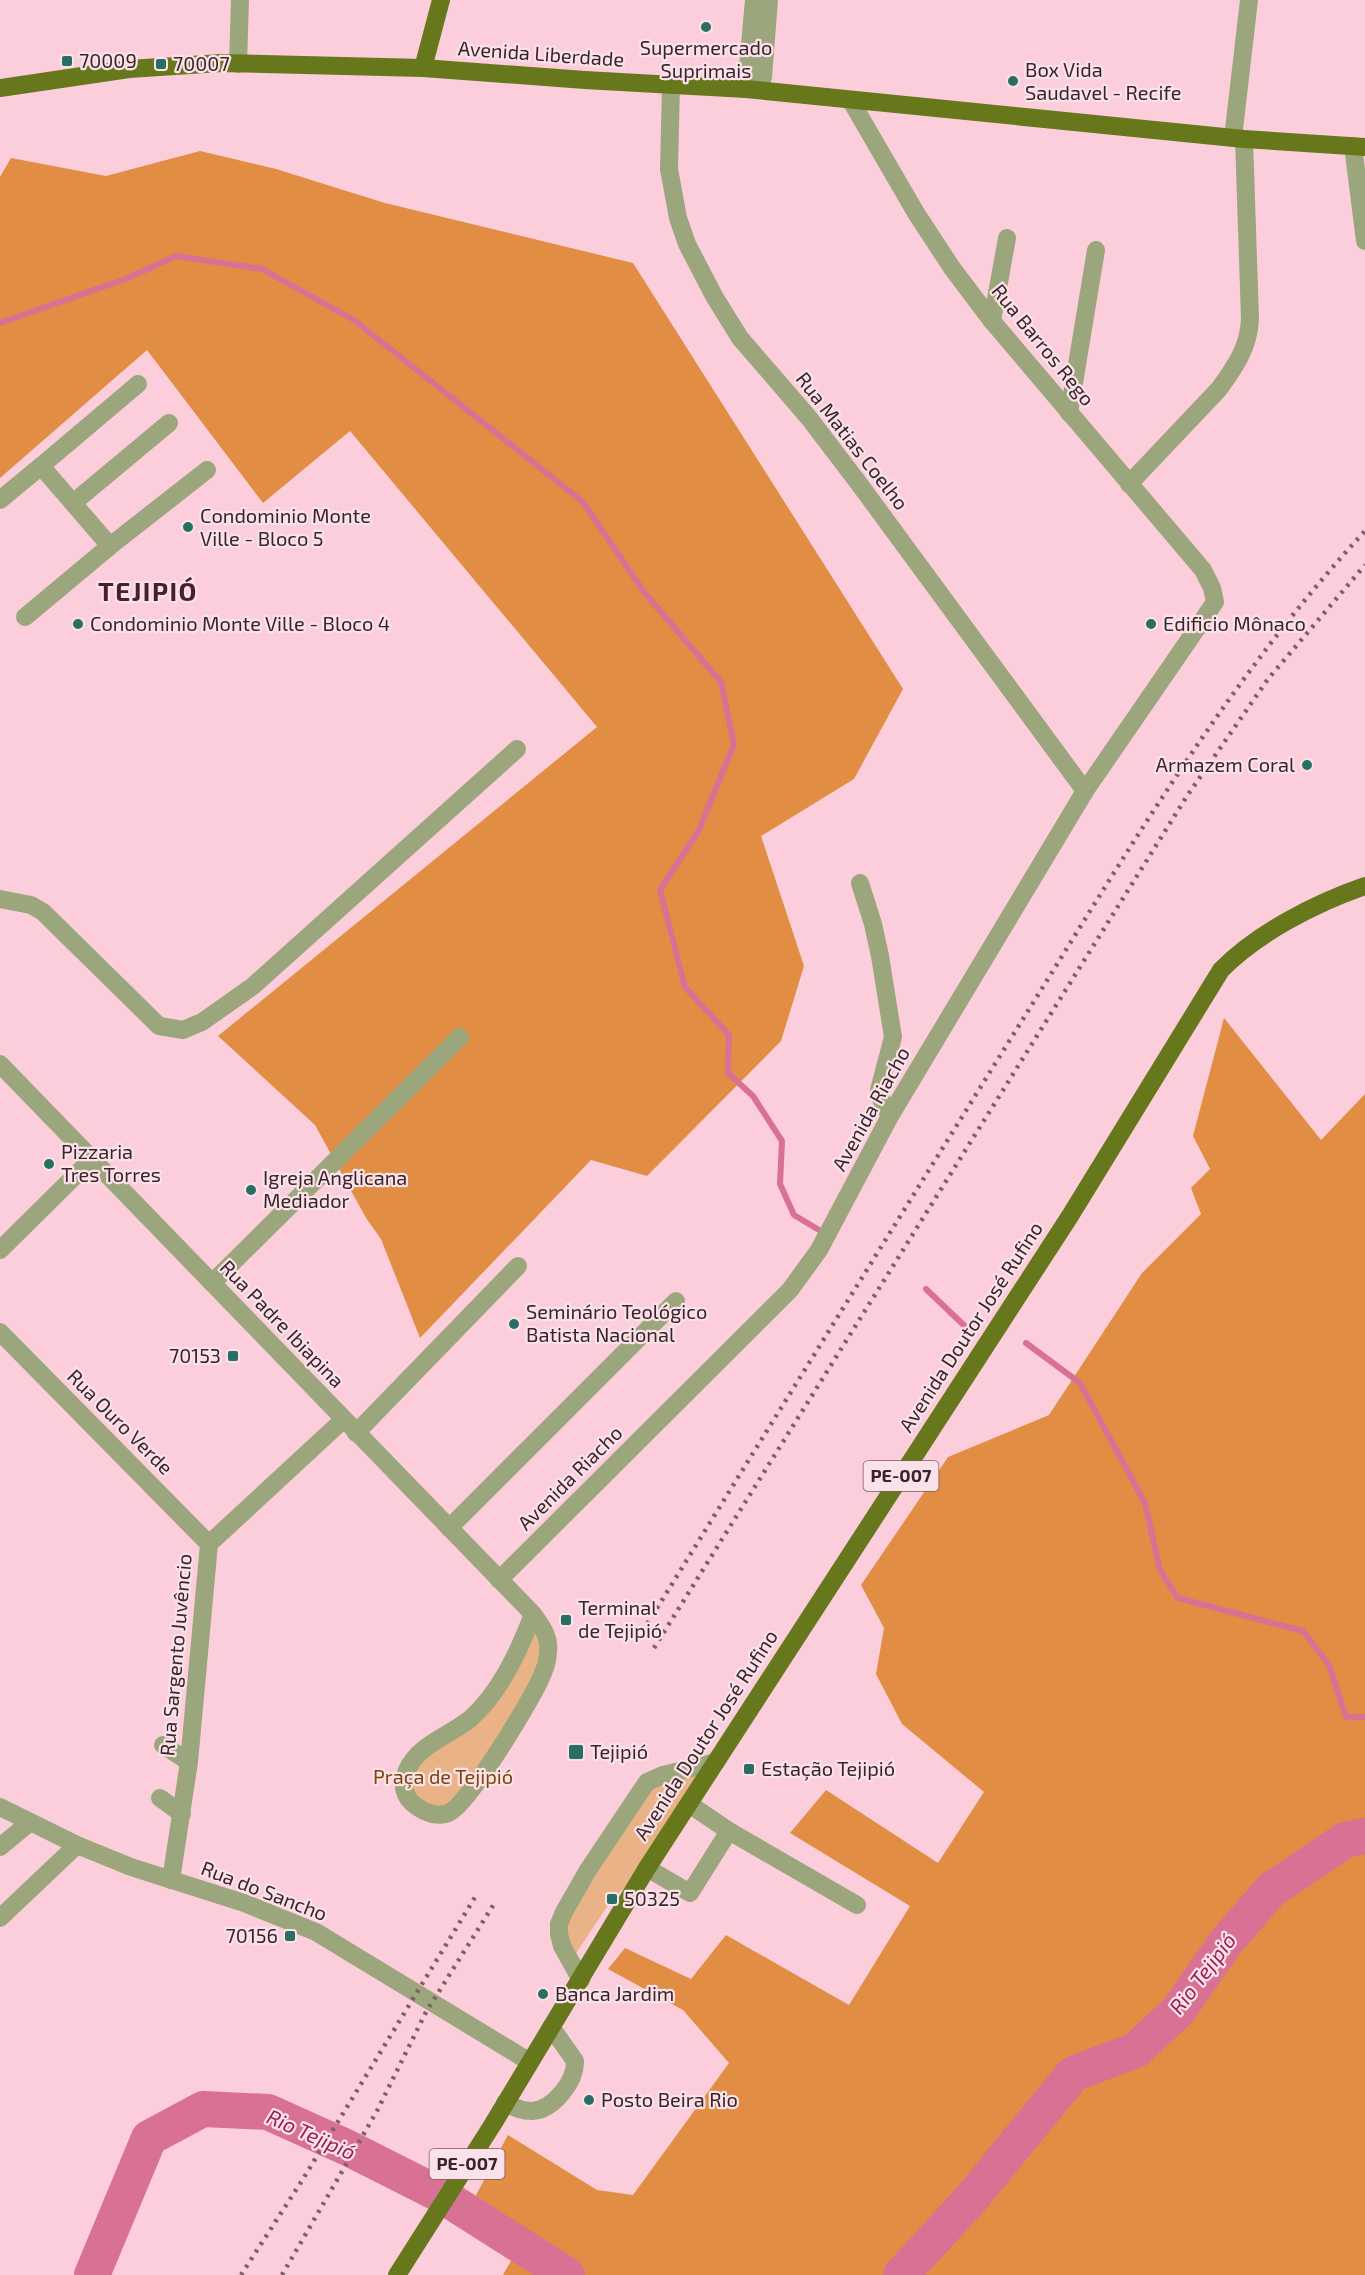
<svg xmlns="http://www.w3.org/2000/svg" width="1365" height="2275" viewBox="0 0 1365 2275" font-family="'Exo 2',sans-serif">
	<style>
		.green { fill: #eab387 }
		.forest { fill: #e18d43 }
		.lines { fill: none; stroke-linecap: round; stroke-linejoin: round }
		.stream { stroke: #d97195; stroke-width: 6 }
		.river { stroke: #d97195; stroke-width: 36 }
		.minor { stroke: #9ca67c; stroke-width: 18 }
		.major { stroke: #67781c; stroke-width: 18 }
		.rail { stroke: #7e5f68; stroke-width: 4.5; stroke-dasharray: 3 6; stroke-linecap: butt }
		.poi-dot { fill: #296e62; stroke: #fae2e8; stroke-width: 2 }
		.labels { text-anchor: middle; stroke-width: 4.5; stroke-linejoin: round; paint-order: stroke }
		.shield { fill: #fae2e8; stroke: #745d64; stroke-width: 1.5 }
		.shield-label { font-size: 18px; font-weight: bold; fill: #3a242b }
		.poi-label { font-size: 20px; fill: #3a242b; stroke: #fae2e8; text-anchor: start }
		.street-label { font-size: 20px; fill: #3a242b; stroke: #fae2e8 }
		.park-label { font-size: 20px; fill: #7c450d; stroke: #fae2e8 }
		.water-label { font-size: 21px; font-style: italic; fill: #9a1d55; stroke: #fae2e8 }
		.district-label { font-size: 26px; font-weight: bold; letter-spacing: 1.5px; fill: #491e2e; stroke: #fae2e8 }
	</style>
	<rect width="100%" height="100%" fill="#fccedb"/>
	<!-- green -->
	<g class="green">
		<path d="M536 1617 551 1649 453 1813 417 1806 407 1767 472 1715Z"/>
		<path d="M700 1771 647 1868 612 1899 571 1961 561 1939 567 1905 648 1782Z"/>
	</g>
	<!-- forest -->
	<g class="forest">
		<path d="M200 151 276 169 385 203 633 263 903 689 854 779 761 836 804 966 781 1041 647 1176 591 1160 420 1338 381 1239 366 1218 315 1125 218 1036 597 727 350 431 263 503 147 350 0 478V177L11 158 106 176Z"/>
		<path d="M1224 1018 1321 1140 1365 1094V2275H503L516 2252 475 2197 508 2135 597 2190 633 2195 729 2063 683 2010 608 1969 625 1948 691 1979 726 1935 849 2005 910 1906 790 1833 826 1790 938 1863 984 1792 902 1724 876 1674 884 1628 861 1585 948 1457 1049 1415 1142 1273 1201 1214 1191 1188 1210 1169 1193 1136Z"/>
	</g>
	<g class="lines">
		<!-- stream -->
		<g class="stream">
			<path d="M0 323 128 278 176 256 262 269 354 320 583 502 644 592 721 682 734 744 699 830 660 890 685 987 729 1035 728 1073 753 1096 782 1141 780 1184 794 1215 819 1230"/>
			<path d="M926 1289 971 1332"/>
			<path d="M1026 1343 1080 1383 1145 1503 1160 1570 1178 1598 1303 1631 1329 1665 1346 1717H1365"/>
		</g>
		<!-- river -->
		<g class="river">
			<path d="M92 2275 149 2138 203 2109 268 2112 348 2148 441 2195 567 2275"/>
			<path d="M901 2275 970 2200 1073 2074 1136 2050 1178 2011 1226 1942 1271 1890 1345 1840 1365 1836"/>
		</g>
		<!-- minor -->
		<g class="minor">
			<path d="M238 64 240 0"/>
			<path d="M671 85 669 169 678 218 687 244 714 296 740 338 809 418 860 485 1085 791"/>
			<path d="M746 89 754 0"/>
			<path d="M758 90 763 77 769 0"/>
			<path d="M1233 138 1249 0"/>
			<path d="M1353 146 1365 241"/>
			<path d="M992 321 1007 238"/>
			<path d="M1069 413 1096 250"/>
			<path d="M41 466 138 384"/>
			<path d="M1129 484 1219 389C1235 367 1249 347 1250 319L1244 139"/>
			<path d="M0 500 41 466 110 546 207 470"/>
			<path d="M73 503 169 423"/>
			<path d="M25 617 110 546"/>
			<path d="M860 883 873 924 880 956 893 1037 879 1090 880 1097 890 1116"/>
			<path d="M0 899 31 905 43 912 159 1026 183 1030 202 1022 253 986 517 749"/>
			<path d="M0 1064 533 1614C541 1626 550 1636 548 1651 548 1658 546 1666 543 1673 534 1697 469 1803 450 1812 439 1818 425 1813 416 1806 403 1797 401 1784 407 1770 419 1744 449 1736 470 1719 499 1694 520 1649 533 1614"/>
			<path d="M0 1250 92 1159"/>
			<path d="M212 1283 460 1037"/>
			<path d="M0 1332 209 1544"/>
			<path d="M356 1433 518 1266"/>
			<path d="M449 1528 676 1301"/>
			<path d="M499 1580 790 1290 819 1250 890 1116 1085 791 1215 602 1212 588 1203 570 992 321 952 268 916 213 851 101"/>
			<path d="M163 1745 189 1762"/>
			<path d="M160 1798 182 1814"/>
			<path d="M689 1804 729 1831 857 1905"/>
			<path d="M0 1807 77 1845 131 1867 244 1903 316 1932 530 2062"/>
			<path d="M0 1847 29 1823"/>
			<path d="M647 1868 690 1893 729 1831"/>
			<path d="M171 1880 189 1762 209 1544 343 1420"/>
			<path d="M0 1918 77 1845"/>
			<path d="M581 1980 562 1946 559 1934V1924L564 1912 588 1870 647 1782 663 1775 716 1762"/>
			<path d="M505 2103C514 2107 521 2111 532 2111 553 2110 576 2081 575 2061L551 2027"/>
		</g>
		<!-- major -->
		<g class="major">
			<path d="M423 68 441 0"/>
			<path d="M0 88 129 69 221 63 423 68 585 80 746 89 1244 139 1365 147"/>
			<path d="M397 2275 493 2124 647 1868 1070 1216 1221 970C1257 933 1316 903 1365 886"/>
		</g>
		<!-- rail -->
		<g class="rail">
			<path d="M638 1639C764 1435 891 1231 1018 1027 1125 856 1227 680 1365 531"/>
			<path d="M654 1648 1187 796 1268 679 1365 565"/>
			<path d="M241 2275 303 2179 477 1894"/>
			<path d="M282 2275 377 2111 426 2012 494 1904"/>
		</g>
	</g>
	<!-- markers -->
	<g class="poi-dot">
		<circle cx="706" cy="27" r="6"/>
		<rect x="61" y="55" width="12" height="12" rx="3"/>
		<rect x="155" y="58" width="12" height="12" rx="3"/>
		<circle cx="1013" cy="81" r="6"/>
		<circle cx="188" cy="527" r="6"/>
		<circle cx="78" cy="624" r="6"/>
		<circle cx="1151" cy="624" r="6"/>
		<circle cx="1307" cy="765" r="6"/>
		<circle cx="49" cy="1164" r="6"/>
		<circle cx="251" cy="1190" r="6"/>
		<circle cx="514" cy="1324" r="6"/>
		<rect x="227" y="1350" width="12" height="12" rx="3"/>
		<rect x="560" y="1614" width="12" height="12" rx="3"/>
		<rect x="568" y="1744" width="16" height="16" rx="3"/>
		<rect x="743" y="1763" width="12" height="12" rx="3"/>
		<rect x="606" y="1893" width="12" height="12" rx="3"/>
		<rect x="284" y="1930" width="12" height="12" rx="3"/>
		<circle cx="543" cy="1994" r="6"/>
		<circle cx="589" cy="2100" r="6"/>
	</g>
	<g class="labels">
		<!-- shield labels -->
		<g class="shield">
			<rect x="863.5" y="1461" width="75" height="30" rx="4.5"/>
			<rect x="429.5" y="2149" width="75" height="30" rx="4.5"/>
		</g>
		<g class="shield-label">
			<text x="901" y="1482">PE-007</text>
			<text x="467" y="2170">PE-007</text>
		</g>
		<!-- poi labels -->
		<g class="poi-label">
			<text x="706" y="55" text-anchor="middle">Supermercado<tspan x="706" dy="23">Suprimais</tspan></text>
			<text x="79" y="68">70009</text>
			<text x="173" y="71">70007</text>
			<text x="1025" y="77">Box Vida<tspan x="1025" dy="23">Saudavel - Recife</tspan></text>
			<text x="200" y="523">Condominio Monte<tspan x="200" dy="23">Ville - Bloco 5</tspan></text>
			<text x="90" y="631">Condominio Monte Ville - Bloco 4</text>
			<text x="1163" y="631">Edificio Mônaco</text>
			<text x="1295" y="772" text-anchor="end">Armazem Coral</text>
			<text x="61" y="1159">Pizzaria<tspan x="61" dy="23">Tres Torres</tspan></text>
			<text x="263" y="1185">Igreja Anglicana<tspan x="263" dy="23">Mediador</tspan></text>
			<text x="526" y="1319">Seminário Teológico<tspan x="526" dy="23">Batista Nacional</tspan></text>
			<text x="221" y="1363" text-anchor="end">70153</text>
			<text x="578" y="1615">Terminal<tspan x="578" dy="23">de Tejipió</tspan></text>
			<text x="590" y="1759">Tejipió</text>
			<text x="761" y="1776">Estação Tejipió</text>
			<text x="624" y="1906">50325</text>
			<text x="278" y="1943" text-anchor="end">70156</text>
			<text x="555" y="2001">Banca Jardim</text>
			<text x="601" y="2107">Posto Beira Rio</text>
		</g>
		<!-- street labels -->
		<g class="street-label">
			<text transform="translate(541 54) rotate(4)" y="7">Avenida Liberdade</text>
			<text transform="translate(1043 345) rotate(51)" y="7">Rua Barros Rego</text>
			<text transform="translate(852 441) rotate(52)" y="7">Rua Matias Coelho</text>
			<text transform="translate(871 1109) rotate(-61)" y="7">Avenida Riacho</text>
			<text transform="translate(282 1324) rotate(46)" y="7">Rua Padre Ibiapina</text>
			<text transform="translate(971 1327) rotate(-57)" y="7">Avenida Doutor José Rufino</text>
			<text transform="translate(120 1422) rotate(45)" y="7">Rua Ouro Verde</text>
			<text transform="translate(570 1478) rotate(-45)" y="7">Avenida Riacho</text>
			<text transform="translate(176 1655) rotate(-85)" y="7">Rua Sargento Juvêncio</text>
			<text transform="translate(706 1735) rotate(-57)" y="7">Avenida Doutor José Rufino</text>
			<text transform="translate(264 1891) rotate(21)" y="7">Rua do Sancho</text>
		</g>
		<!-- park labels -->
		<g class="park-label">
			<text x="443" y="1784">Praça de Tejipió</text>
		</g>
		<!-- water labels -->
		<g class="water-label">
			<text transform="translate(1203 1974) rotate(-53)" y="7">Rio Tejipió</text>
			<text transform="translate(311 2135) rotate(24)" y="7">Rio Tejipió</text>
		</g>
		<!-- district labels -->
		<g class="district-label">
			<text x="148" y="601">TEJIPIÓ</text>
		</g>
	</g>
</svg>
